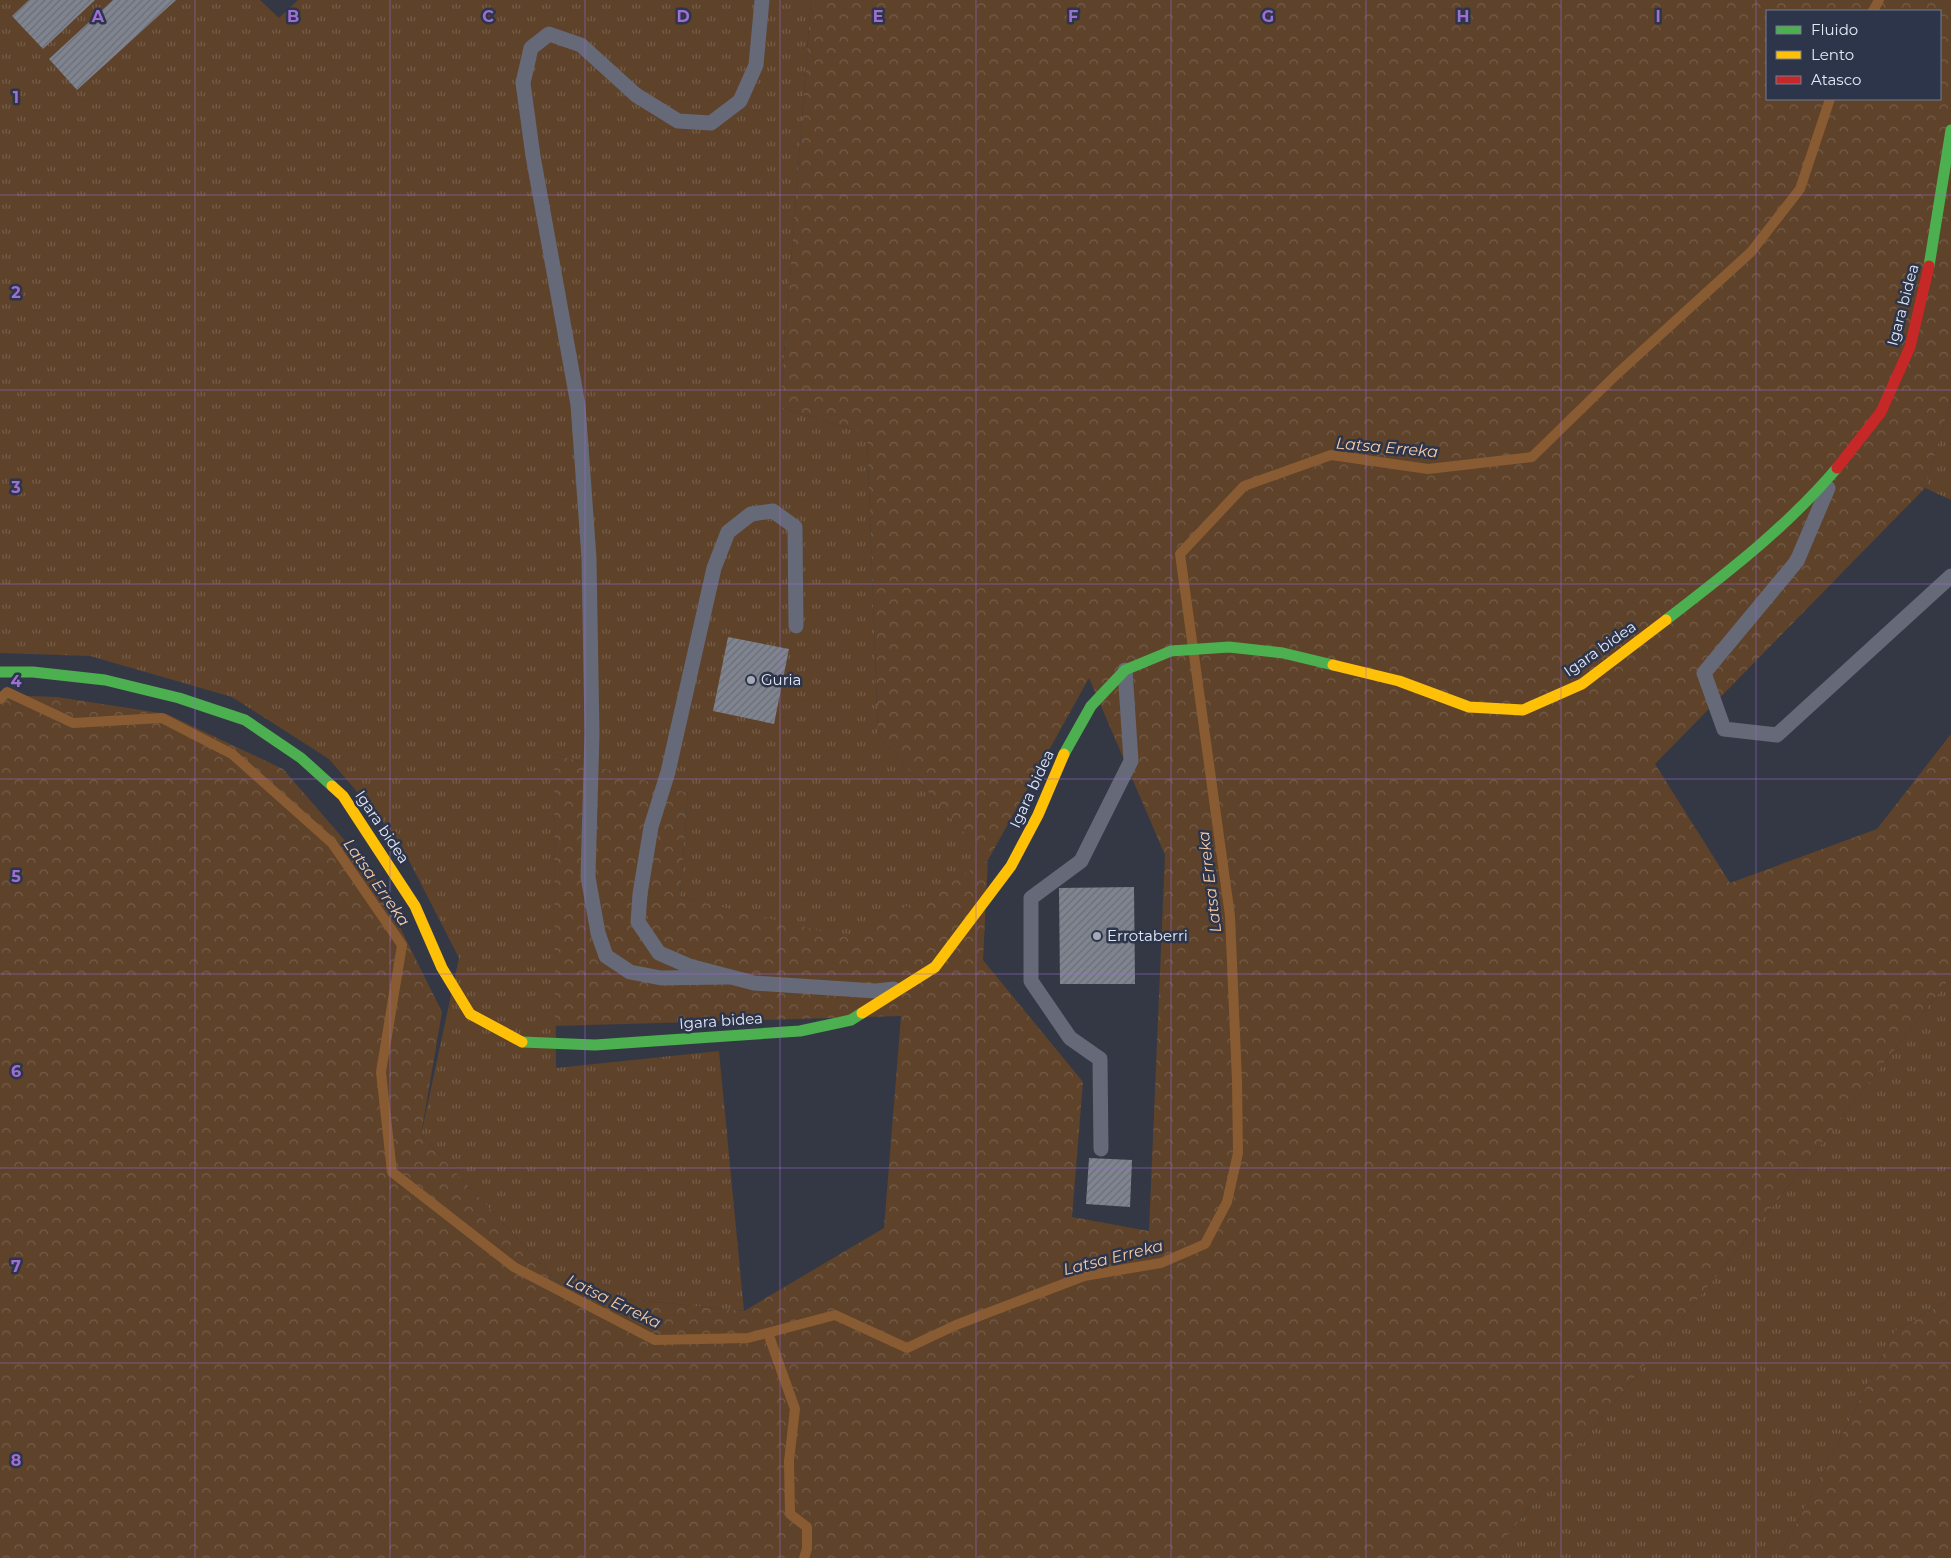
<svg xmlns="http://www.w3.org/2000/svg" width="1951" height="1558" viewBox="0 0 1951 1558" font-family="Montserrat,sans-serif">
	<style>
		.grass { fill: url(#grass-tufts) }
		.forest { fill: url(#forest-crowns); fill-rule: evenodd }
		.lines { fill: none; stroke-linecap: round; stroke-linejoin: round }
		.stream { stroke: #885b32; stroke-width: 10 }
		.building { fill: url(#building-hatch) }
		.lane { stroke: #656978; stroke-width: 15 }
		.fast { stroke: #4caf50; stroke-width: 11 }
		.slow { stroke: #ffc107; stroke-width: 11 }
		.jam { stroke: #c62828; stroke-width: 11 }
		.grid { fill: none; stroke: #9f6ed3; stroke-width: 1; stroke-opacity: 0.55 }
		.poi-dot { fill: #a6aab8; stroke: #2d354b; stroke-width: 2 }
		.labels { text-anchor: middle; stroke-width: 5; stroke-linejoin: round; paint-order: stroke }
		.street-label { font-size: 15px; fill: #e3e8f7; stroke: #2d354b }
		.poi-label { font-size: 15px; fill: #e3e8f7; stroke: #2d354b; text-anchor: start }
		.water-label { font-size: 16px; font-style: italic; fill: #f7c9a3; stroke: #2d354b }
		.grid-label { font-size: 16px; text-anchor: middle; font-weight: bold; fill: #9f6ed3; stroke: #2d354b; stroke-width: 5; stroke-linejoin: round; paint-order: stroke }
	</style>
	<defs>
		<pattern id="grass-tufts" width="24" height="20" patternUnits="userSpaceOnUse" patternTransform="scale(1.25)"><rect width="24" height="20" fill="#5e422a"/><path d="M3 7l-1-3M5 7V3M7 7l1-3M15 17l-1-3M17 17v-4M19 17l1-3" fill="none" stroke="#755d4a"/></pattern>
		<pattern id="forest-crowns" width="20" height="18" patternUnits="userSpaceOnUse" patternTransform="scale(1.25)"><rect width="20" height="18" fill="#5e422a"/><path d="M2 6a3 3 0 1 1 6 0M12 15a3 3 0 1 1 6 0" fill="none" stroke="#755d4a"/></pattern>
		<pattern id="building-hatch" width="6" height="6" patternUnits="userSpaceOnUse" patternTransform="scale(1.25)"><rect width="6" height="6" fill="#80848f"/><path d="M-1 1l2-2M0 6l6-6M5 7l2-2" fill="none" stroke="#6b6e77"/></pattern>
	</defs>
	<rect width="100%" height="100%" fill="#343844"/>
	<!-- grass -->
	<g class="grass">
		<path d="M0 0H260L279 18 298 0H811L780 407 867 434 878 735 988 860 850 939 680 897 688 793 554 754 556 1068 719 1051 744 1311 568 1293 421 1135 459 958 399 841 329 759 232 697 90 656 0 653Z"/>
		<path d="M1951 399V500L1925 488Z"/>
		<path d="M1951 977V1299L1895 1331 1779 1558H1489L1784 1192Z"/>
	</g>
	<!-- forest -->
	<g class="forest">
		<path d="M811 0H1951V399L1925 488 1655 764 1730 883 1877 829 1951 734V977L1784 1192 1489 1558H0V695L57 697 167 714 283 769 373 873 442 1012 421 1135 568 1293 744 1311 884 1228 901 1016 555 1026 554 754 688 793 680 897 850 938 988 860 878 735 867 434 780 407ZM1767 11H1940V99H1767ZM1089 678 1165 855 1149 1231 1072 1217 1083 1082 983 960 988 860Z"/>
		<path d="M1951 1299V1558H1779L1895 1331Z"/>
	</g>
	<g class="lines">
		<!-- stream -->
		<g class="stream">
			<path d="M1873 11 1879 0"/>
			<path d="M0 699 7 692 73 723 162 718 232 754 332 843 402 945 381 1072 392 1172 514 1267 655 1340 748 1338 835 1315 907 1348 956 1325 1084 1276 1161 1263 1205 1244 1227 1202 1238 1153 1237 1081 1230 916 1180 554 1244 486 1331 455 1428 469 1532 457 1617 374 1751 252 1800 189 1830 99"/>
			<path d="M768 1333 795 1409 789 1461 790 1514 807 1527V1549L804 1558"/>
		</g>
	</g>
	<!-- building -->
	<g class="building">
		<path d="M29 0H95L43 49 12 16Z"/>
		<path d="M113 0H176L77 90 49 59Z"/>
		<path d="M728 637 789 649 774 724 713 711Z"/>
		<path d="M1134 887 1135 984H1060L1059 888Z"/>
		<path d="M1089 1158 1132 1160 1130 1207 1086 1204Z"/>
	</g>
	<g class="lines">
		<!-- lane -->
		<g class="lane">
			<path d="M1828 488 1797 561 1704 673 1724 729 1777 735 1951 576"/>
			<path d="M796 626 795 527 773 511 751 514 728 532 714 568 668 772 651 827 640 894 638 922 659 953 689 966 754 983 876 991 894 989"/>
			<path d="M729 977 661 978 630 972 606 956 598 933 588 877 592 734 589 558 578 405 533 156 523 83 531 48 549 34 581 45 636 95 678 121 711 123 740 101 756 65 762 0"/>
			<path d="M1101 1149 1100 1059 1070 1038 1031 981V898L1081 861 1131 761 1125 670"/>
		</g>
		<!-- fast -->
		<g class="fast">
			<path d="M1929 266 1951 130"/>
			<path d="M1666 620C1727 573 1787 527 1837 468"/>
			<path d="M0 672H33L105 680 179 698 245 720 301 758 332 786"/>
			<path d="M1064 754 1091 706 1125 670 1171 651 1229 647 1283 653 1333 665"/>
			<path d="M522 1042 595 1045 800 1031 851 1020 862 1013"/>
		</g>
		<!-- slow -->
		<g class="slow">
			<path d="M1333 665 1399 681 1469 707 1523 710 1582 684 1666 620"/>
			<path d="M332 786 343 796 415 906 442 968 470 1014 522 1042"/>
			<path d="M862 1013 935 967 1011 866 1038 815 1064 754"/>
		</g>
		<!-- jam -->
		<path class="jam" d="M1837 468 1881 412 1910 347 1929 266"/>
	</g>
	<!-- grid -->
	<path class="grid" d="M195 0V1558M390 0V1558M585 0V1558M780 0V1558M976 0V1558M1171 0V1558M1366 0V1558M1561 0V1558M1756 0V1558M0 195H1951M0 390H1951M0 584H1951M0 779H1951M0 974H1951M0 1168H1951M0 1363H1951"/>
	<!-- markers -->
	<g class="poi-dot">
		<circle cx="751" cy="680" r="5"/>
		<circle cx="1097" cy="936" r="5"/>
	</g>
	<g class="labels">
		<!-- street labels -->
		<g class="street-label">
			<text transform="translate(1903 305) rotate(-75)" y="5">Igara bidea</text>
			<text transform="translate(1600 649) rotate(-35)" y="5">Igara bidea</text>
			<text transform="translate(1032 789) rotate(-65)" y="5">Igara bidea</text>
			<text transform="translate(382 827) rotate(56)" y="5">Igara bidea</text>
			<text transform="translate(721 1021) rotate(-4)" y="5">Igara bidea</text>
		</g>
		<!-- poi labels -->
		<g class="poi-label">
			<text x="761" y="685">Guria</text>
			<text x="1107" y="941">Errotaberri</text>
		</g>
		<!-- water labels -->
		<g class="water-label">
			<text transform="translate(1387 447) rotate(5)" y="6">Latsa Erreka</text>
			<text transform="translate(377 882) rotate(55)" y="6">Latsa Erreka</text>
			<text transform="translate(1209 882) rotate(-97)" y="6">Latsa Erreka</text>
			<text transform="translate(1113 1257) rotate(-14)" y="6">Latsa Erreka</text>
			<text transform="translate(614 1301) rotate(26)" y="6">Latsa Erreka</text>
		</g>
	</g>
	<g class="grid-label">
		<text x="98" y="22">A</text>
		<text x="293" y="22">B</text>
		<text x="488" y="22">C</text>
		<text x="683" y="22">D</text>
		<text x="878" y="22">E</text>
		<text x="1073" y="22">F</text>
		<text x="1268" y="22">G</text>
		<text x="1463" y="22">H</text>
		<text x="1658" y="22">I</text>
		<text x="16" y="103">1</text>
		<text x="16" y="298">2</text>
		<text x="16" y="493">3</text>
		<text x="16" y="687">4</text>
		<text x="16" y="882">5</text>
		<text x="16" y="1077">6</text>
		<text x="16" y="1272">7</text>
		<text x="16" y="1466">8</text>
	</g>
	<!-- legend -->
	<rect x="1766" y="10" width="175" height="90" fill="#2d354b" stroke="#767d90"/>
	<rect x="1776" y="26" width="25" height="8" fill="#4caf50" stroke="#767d90"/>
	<text x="1811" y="35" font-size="15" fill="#e3e8f7">Fluido</text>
	<rect x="1776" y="51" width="25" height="8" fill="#ffc107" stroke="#767d90"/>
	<text x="1811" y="60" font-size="15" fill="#e3e8f7">Lento</text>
	<rect x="1776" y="76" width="25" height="8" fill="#c62828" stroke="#767d90"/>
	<text x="1811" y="85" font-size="15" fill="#e3e8f7">Atasco</text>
</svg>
